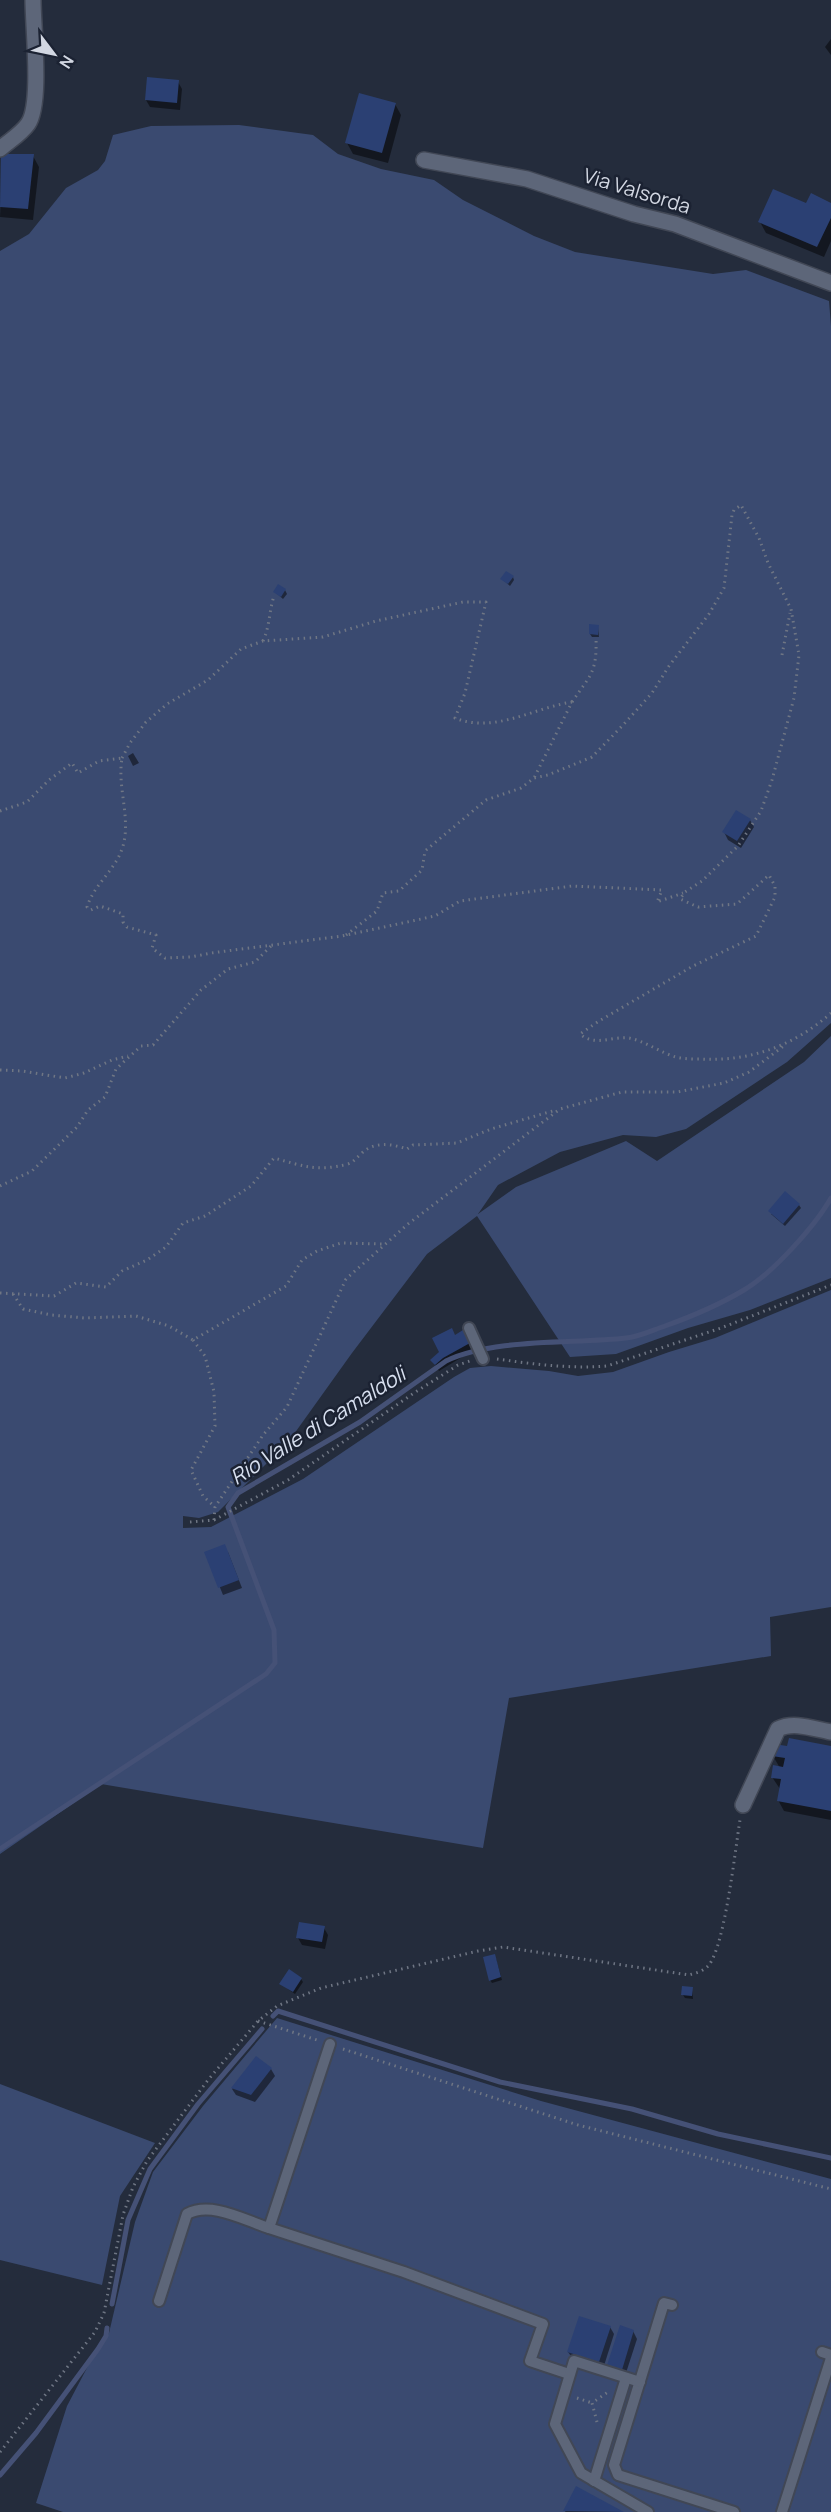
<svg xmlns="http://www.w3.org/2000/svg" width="831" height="2512" viewBox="0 0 831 2512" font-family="Manrope,sans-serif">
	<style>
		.green { fill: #3a4a70 }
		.shadow { fill: #0007 }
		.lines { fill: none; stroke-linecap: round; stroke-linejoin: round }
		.stream { stroke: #455176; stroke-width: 5 }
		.building { fill: #2b4073 }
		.lane-casing { stroke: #414755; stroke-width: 14 }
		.street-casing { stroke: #414755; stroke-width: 18 }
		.path { stroke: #6f7684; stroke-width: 3; stroke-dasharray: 1.5 4.5; stroke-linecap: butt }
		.lane { stroke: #5d6679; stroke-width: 10 }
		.street { stroke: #5d6679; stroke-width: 15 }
		.labels { text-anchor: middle; stroke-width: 5; stroke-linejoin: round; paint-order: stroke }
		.street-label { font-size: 20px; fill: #d2d7e2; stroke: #1b2232 }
		.water-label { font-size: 21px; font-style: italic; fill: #d8e0f0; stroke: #1b2232 }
	</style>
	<rect width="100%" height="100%" fill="#242c3c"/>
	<!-- green -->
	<g class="green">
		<path d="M239 125 313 135 338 154 381 169 434 180 463 200 534 236 575 252 713 274 746 270 829 301 831 326V1023L787 1062 686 1129 656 1137 623 1135 560 1152 498 1185 478 1214 516 1187 626 1141 657 1161 804 1062 831 1036V1278L750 1310 688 1328 616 1354 570 1357 477 1216 427 1254 352 1353 289 1441 218 1512 199 1518 183 1516V1528L211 1527 303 1479 454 1377 470 1368 491 1366 549 1371 578 1376 613 1372 669 1352 715 1338 831 1290V1607L770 1617 771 1656 509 1698 483 1848 101 1784 0 1854V251L29 234 66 188 98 170 105 161 113 135 151 126Z"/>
		<path d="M277 2018 541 2101 831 2179V2512H63L36 2503 67 2406 88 2366 109 2333 135 2222 153 2172 203 2106Z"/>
		<path d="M0 2084 155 2143 120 2196 102 2285 0 2260Z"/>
	</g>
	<!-- shadow -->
	<g class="shadow">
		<path d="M831 39V55L825 47Z"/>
		<path d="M178 82 182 89 180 110 150 107 146 100Z"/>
		<path d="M395 104 401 115 388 163 353 154 347 143Z"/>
		<path d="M3 155 33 156 39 167 33 220 0 217Z"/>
		<path d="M831 204V241L824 257 766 233 760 222 807 205Z"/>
		<path d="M513 577 514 580 510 586 502 579Z"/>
		<path d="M285 590 287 594 283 599 275 592Z"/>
		<path d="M598 627 599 637H592L590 634Z"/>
		<path d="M133 753 139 763 133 766 128 756Z"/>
		<path d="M750 820 754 827 741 848 728 840 724 832Z"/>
		<path d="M799 1205 801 1208 785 1226 771 1214Z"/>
		<path d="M455 1336 467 1339 472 1351 439 1371 432 1360Z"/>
		<path d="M228 1552 242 1588 223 1595 206 1553Z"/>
		<path d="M789 1748H831V1820L784 1811 778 1800 780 1789 772 1777 780 1768 773 1756Z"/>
		<path d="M324 1928 328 1935 325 1949 302 1945 298 1938Z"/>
		<path d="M496 1959 502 1980 492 1983 490 1980Z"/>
		<path d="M301 1979 303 1982 295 1994 281 1984Z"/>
		<path d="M692 1989 693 1999 685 1998 683 1995Z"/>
		<path d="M256 2058 271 2069 275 2076 255 2102 236 2095 232 2089Z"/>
		<path d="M610 2327 614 2334 603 2369 573 2359 568 2352Z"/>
		<path d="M633 2331 637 2339 625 2376 613 2372 609 2365Z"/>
		<path d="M577 2488 621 2512H565Z"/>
	</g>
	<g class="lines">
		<!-- stream -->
		<g class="stream">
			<path d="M0 1849 266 1674 275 1663 274 1630 228 1507 238 1493 360 1422 446 1361C493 1338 573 1344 626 1338 639 1337 653 1330 665 1326 693 1316 719 1305 744 1290 773 1273 815 1226 831 1198"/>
			<path d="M273 2016 278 2011 500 2082 632 2109 718 2134 831 2158"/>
			<path d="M112 2304 128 2220 150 2169 198 2104 262 2029"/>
			<path d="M0 2475 36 2433 98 2349 106 2336 107 2328"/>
		</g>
	</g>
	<!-- building -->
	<g class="building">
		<path d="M147 77 179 80 177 103 145 100Z"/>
		<path d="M359 93 396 103 382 153 345 143Z"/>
		<path d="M1 154H34L28 209 0 207Z"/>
		<path d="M773 189 806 203 811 193 831 203V218L817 247 758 222Z"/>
		<path d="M506 571 514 576 508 584 500 579Z"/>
		<path d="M278 584 286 589 281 597 273 592Z"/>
		<path d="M589 624 599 625 598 635 589 634Z"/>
		<path d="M736 810 751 819 737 841 722 832Z"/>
		<path d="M785 1191 800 1204 783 1224 768 1211Z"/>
		<path d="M452 1328 455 1335 463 1330 470 1343 443 1358 435 1365 430 1360 439 1352 432 1338Z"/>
		<path d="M225 1544 239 1580 218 1588 204 1552Z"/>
		<path d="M789 1738 831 1746V1811L777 1801 781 1779 771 1778 773 1765 783 1767 785 1758 772 1756 774 1744 787 1746Z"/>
		<path d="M299 1922 325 1926 322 1942 296 1938Z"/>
		<path d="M495 1954 501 1977 489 1981 483 1957Z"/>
		<path d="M289 1969 302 1978 293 1992 279 1984Z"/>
		<path d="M682 1986 693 1987 692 1996 681 1995Z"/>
		<path d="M256 2056 272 2068 251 2095 231 2088Z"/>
		<path d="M579 2316 611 2326 599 2362 567 2352Z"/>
		<path d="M620 2325 634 2330 622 2370 607 2365Z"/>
		<path d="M576 2486 624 2512 563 2511Z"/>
	</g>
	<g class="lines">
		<defs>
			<g id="lane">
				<path d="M469 1328 483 1359"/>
				<path d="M330 2044 269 2228 404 2272 543 2324 530 2361 569 2374"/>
				<path d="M159 2301 187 2214C211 2201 244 2220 269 2228"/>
				<path d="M672 2305 664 2303 614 2465 618 2475 734 2512"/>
				<path d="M822 2352 831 2355"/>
				<path d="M640 2382 574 2361 555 2424 581 2473 648 2512"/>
				<path d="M594 2481 626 2378"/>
				<path d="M782 2512 831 2358"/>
			</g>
			<g id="street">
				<path d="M0 149C9 141 21 134 28 124 42 104 33 27 33 0"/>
				<path d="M424 160 527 179 634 214 675 224 831 283"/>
				<path d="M743 1805 778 1729C794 1721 814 1729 831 1732"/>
			</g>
		</defs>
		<!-- lane casing -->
		<use href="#lane" class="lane-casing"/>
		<!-- street casing -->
		<use href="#street" class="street-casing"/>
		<!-- path -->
		<g class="path">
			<path d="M263 641C270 626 269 611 274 596"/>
			<path d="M782 655 790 613"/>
			<path d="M572 702C591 674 597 673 596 637"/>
			<path d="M122 758 130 743 146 722 167 704 208 680 241 649 263 641 323 637 376 621 463 602H486L465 693 455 718C494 734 533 708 572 702L534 778"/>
			<path d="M0 811 27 802 49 780 72 763 78 773 99 761 122 758C117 788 131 817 123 846 116 870 94 884 87 907L91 910 100 906 123 914V922L127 927 156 935 152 948 165 958 191 957 211 953 342 936 435 916 460 901 572 886 662 890 657 902 683 893"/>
			<path d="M346 935 377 911 383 893 399 891 422 870 425 851 486 800 521 788 534 778 548 775 592 757 624 724 652 693 669 666 709 614 724 588 732 515 734 510 741 505 759 538 768 563 791 609 799 655 794 698 772 780 761 811 738 846 702 881 685 892 680 899 698 907 737 904 769 875 775 886V897L756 936 693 966 599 1021 580 1034C595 1047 612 1036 629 1038 645 1041 661 1053 676 1057 684 1059 692 1059 700 1059 749 1062 794 1046 831 1013"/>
			<path d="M0 1070 22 1071 65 1078 84 1073 112 1060 128 1056"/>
			<path d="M0 1186 32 1171 77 1127 88 1110 105 1097 116 1069 141 1046 153 1045 201 990 228 969 255 962 273 944"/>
			<path d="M0 1293 54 1296 76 1283 106 1287 122 1271 147 1260 166 1247 183 1223 205 1216 251 1186 274 1158C303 1166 317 1172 348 1164 354 1162 357 1157 362 1153 374 1141 393 1144 407 1149L413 1145 457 1143 491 1129 556 1110"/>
			<path d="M13 1294 23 1309 51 1315 85 1318 136 1316 169 1326 193 1340 286 1286 302 1260 317 1251 341 1243 384 1244"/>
			<path d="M193 1340 205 1356 214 1392 215 1426 191 1470 203 1496 215 1507"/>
			<path d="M497 1359C533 1364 570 1369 607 1366L721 1328 831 1285"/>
			<path d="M214 1520 215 1507 263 1435 287 1407 346 1279 408 1224 560 1109 622 1092H677L724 1083 749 1072 785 1045"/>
			<path d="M190 1522 214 1520 288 1480 414 1393 458 1365 470 1361"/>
			<path d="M258 2021 317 2040"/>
			<path d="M343 2049 578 2125 831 2189"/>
			<path d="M577 2398 592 2403"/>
			<path d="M597 2422 592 2403 608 2392"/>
			<path d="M0 2452 95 2332 104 2313 123 2215 133 2187 147 2161 208 2080 258 2021 277 2006 321 1988 478 1951 503 1947 689 1975C696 1973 704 1971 709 1965 725 1944 735 1851 740 1820"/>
		</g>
		<!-- lane -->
		<use href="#lane" class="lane"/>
		<!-- street -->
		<use href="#street" class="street"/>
	</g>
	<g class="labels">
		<!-- street labels -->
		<g class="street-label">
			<text transform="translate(637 191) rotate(17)" y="7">Via Valsorda</text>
		</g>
		<!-- water labels -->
		<g class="water-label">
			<text transform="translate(318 1426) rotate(-32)" y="7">Rio Valle di Camaldoli</text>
		</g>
	</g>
	<!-- north arrow -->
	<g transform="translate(54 54) rotate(122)" stroke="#1b2232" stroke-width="4.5" paint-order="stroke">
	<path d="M0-4.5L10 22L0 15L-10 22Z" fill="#d2d7e2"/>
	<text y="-9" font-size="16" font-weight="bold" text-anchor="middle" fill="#d2d7e2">N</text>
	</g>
</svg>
